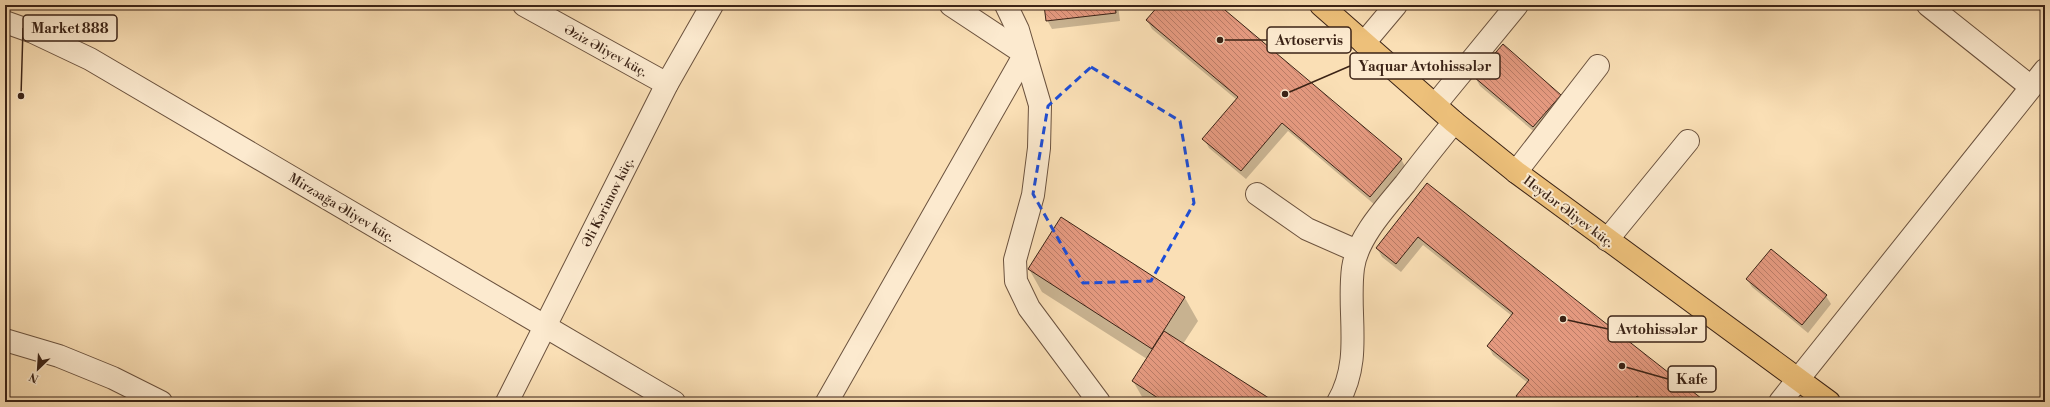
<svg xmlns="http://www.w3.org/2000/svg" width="2050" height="407" viewBox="0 0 2050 407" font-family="'Libre Bodoni',serif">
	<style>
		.shadow { fill: #0003 }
		.building { fill: url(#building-back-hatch); stroke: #3b2316 }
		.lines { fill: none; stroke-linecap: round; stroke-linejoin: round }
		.minor-casing { stroke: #6b523e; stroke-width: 24 }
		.major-casing { stroke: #3b2316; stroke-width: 24 }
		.minor { stroke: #fceacf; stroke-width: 22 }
		.major { stroke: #edc07a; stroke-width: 22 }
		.marked { fill: none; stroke: #1d4ed8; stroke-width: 3; stroke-dasharray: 8 5; stroke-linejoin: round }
		.labels { text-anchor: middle; stroke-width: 4; stroke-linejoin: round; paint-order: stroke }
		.street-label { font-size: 13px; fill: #3b2316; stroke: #fceacf }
		.leader { fill: none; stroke: #3b2316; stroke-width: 1.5 }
		.callout-dot { fill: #3b2316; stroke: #fceacf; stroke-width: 1.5 }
		.callout { fill: #fceacf; stroke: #3b2316; stroke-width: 1.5 }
		.callout-label { font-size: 14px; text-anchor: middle; font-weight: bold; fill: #3b2316 }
	</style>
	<defs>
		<pattern id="building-back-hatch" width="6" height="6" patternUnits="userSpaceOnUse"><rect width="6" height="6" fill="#e4997f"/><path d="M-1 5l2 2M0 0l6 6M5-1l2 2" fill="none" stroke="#ba7c67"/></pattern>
	</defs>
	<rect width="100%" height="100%" fill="#fadfb5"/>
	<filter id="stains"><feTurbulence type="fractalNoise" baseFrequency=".005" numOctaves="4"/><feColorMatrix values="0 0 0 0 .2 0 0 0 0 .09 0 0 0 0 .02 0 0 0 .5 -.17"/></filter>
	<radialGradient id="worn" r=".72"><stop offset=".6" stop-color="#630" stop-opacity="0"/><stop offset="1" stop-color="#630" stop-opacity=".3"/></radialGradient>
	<!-- shadow -->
	<g class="shadow">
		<path d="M1045 5H1118L1120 21 1052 29 1047 20Z"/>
		<path d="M1160 5H1217L1401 159 1406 168 1375 205 1288 131 1246 179 1209 148 1204 139 1237 100 1152 29 1147 20Z"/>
		<path d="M1475 77 1560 95 1565 104 1538 135 1480 86Z"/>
		<path d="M1428 185 1704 402H1520L1517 397 1528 383 1493 355 1488 346 1512 316 1423 245 1401 272 1382 257 1377 248Z"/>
		<path d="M1061 219 1185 298 1198 321 1183 344 1274 402H1145L1133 381 1147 359 1042 292 1029 269Z"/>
		<path d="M1747 279 1826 296 1831 304 1808 333 1752 287Z"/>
	</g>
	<!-- building -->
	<g class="building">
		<path d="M1044 5H1115L1116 13 1046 21Z"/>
		<path d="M1159 5H1219L1402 159 1370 197 1282 123 1241 171 1202 139 1238 97 1146 20Z"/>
		<path d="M1503 44 1561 95 1533 127 1474 77Z"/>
		<path d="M1427 183 1706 402H1645L1637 396 1632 402H1523L1516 396 1529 380 1487 346 1513 313 1418 237 1396 264 1376 248Z"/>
		<path d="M1061 217 1185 297 1152 349 1028 269Z"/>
		<path d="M1771 249 1827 295 1802 325 1746 279Z"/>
		<path d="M1164 331 1275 402H1164L1132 381Z"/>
	</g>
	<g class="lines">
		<defs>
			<g id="minor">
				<path d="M524 5 667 84"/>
				<path d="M951 5 1025 54 1040 105 1039 148 1033 195 1015 260 1016 281 1029 308 1099 402"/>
				<path d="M1928 5 2031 87"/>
				<path d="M5 22 33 32 90 59 674 402"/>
				<path d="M1364 43 1396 5"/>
				<path d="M1435 105 1517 5"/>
				<path d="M1516 172 1598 66"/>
				<path d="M1257 194 1307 229 1357 251"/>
				<path d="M1607 240 1688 141"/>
				<path d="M5 340 59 356 113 378 161 402"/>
				<path d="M507 402 667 84 712 5"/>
				<path d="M827 402 1025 54 1018 30 1006 5"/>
				<path d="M1338 402C1363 359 1347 314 1353 268 1357 238 1386 207 1405 184 1421 163 1437 143 1454 122"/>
				<path d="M1780 402 2045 70"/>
			</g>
			<path id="major" d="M1321 5 1454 122 1516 172 1829 402"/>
		</defs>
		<!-- minor casing -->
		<use href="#minor" class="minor-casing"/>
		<!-- major casing -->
		<use href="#major" class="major-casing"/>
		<!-- minor -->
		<use href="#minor" class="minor"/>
		<!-- major -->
		<use href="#major" class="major"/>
	</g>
	<!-- marked area -->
	<path class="marked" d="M1091 67 1180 121 1194 203 1151 281 1083 283 1033 194 1048 106Z"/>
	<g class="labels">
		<!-- street labels -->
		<g class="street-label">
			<text transform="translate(606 50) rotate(29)" y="5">Əziz Əliyev küç.</text>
			<text transform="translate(607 202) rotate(-63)" y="5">Əli Kərimov küç.</text>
			<text transform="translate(342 207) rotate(31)" y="5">Mirzəağa Əliyev küç.</text>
			<text transform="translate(1569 211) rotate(37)" y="5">Heydər Əliyev küç.</text>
		</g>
	</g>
	<!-- callouts -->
	<path class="leader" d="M21 96L23 28M1220 40L1267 40M1285 94L1350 66M1563 319L1608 329M1622 366L1668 379"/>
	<g class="callout-dot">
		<circle cx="21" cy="96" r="4"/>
		<circle cx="1220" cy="40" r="4"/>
		<circle cx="1285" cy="94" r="4"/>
		<circle cx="1563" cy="319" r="4"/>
		<circle cx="1622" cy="366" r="4"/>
	</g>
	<g class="callout">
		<rect x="23" y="15" width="94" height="26" rx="4"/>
		<rect x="1267" y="27" width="84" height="26" rx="4"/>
		<rect x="1350" y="53" width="150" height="26" rx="4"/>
		<rect x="1608" y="316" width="98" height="26" rx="4"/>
		<rect x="1668" y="366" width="48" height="26" rx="4"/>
	</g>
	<g class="callout-label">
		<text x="70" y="33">Market 888</text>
		<text x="1309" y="45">Avtoservis</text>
		<text x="1425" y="71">Yaquar Avtohissələr</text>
		<text x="1657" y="334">Avtohissələr</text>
		<text x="1692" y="384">Kafe</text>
	</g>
	<!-- margin -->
	<rect width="2050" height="407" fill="none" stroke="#fadfb5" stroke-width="20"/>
	<rect x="6" y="6" width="2038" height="395" fill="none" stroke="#3b2316" stroke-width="2"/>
	<rect x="10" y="10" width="2030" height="387" fill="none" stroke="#3b2316"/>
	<!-- north arrow -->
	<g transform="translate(38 369) rotate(205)" stroke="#fceacf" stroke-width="3" paint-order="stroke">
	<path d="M0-3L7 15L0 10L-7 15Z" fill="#3b2316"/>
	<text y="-6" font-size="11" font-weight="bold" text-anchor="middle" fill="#3b2316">N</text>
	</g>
	<rect width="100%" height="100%" filter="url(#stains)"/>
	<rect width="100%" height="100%" fill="url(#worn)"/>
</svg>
